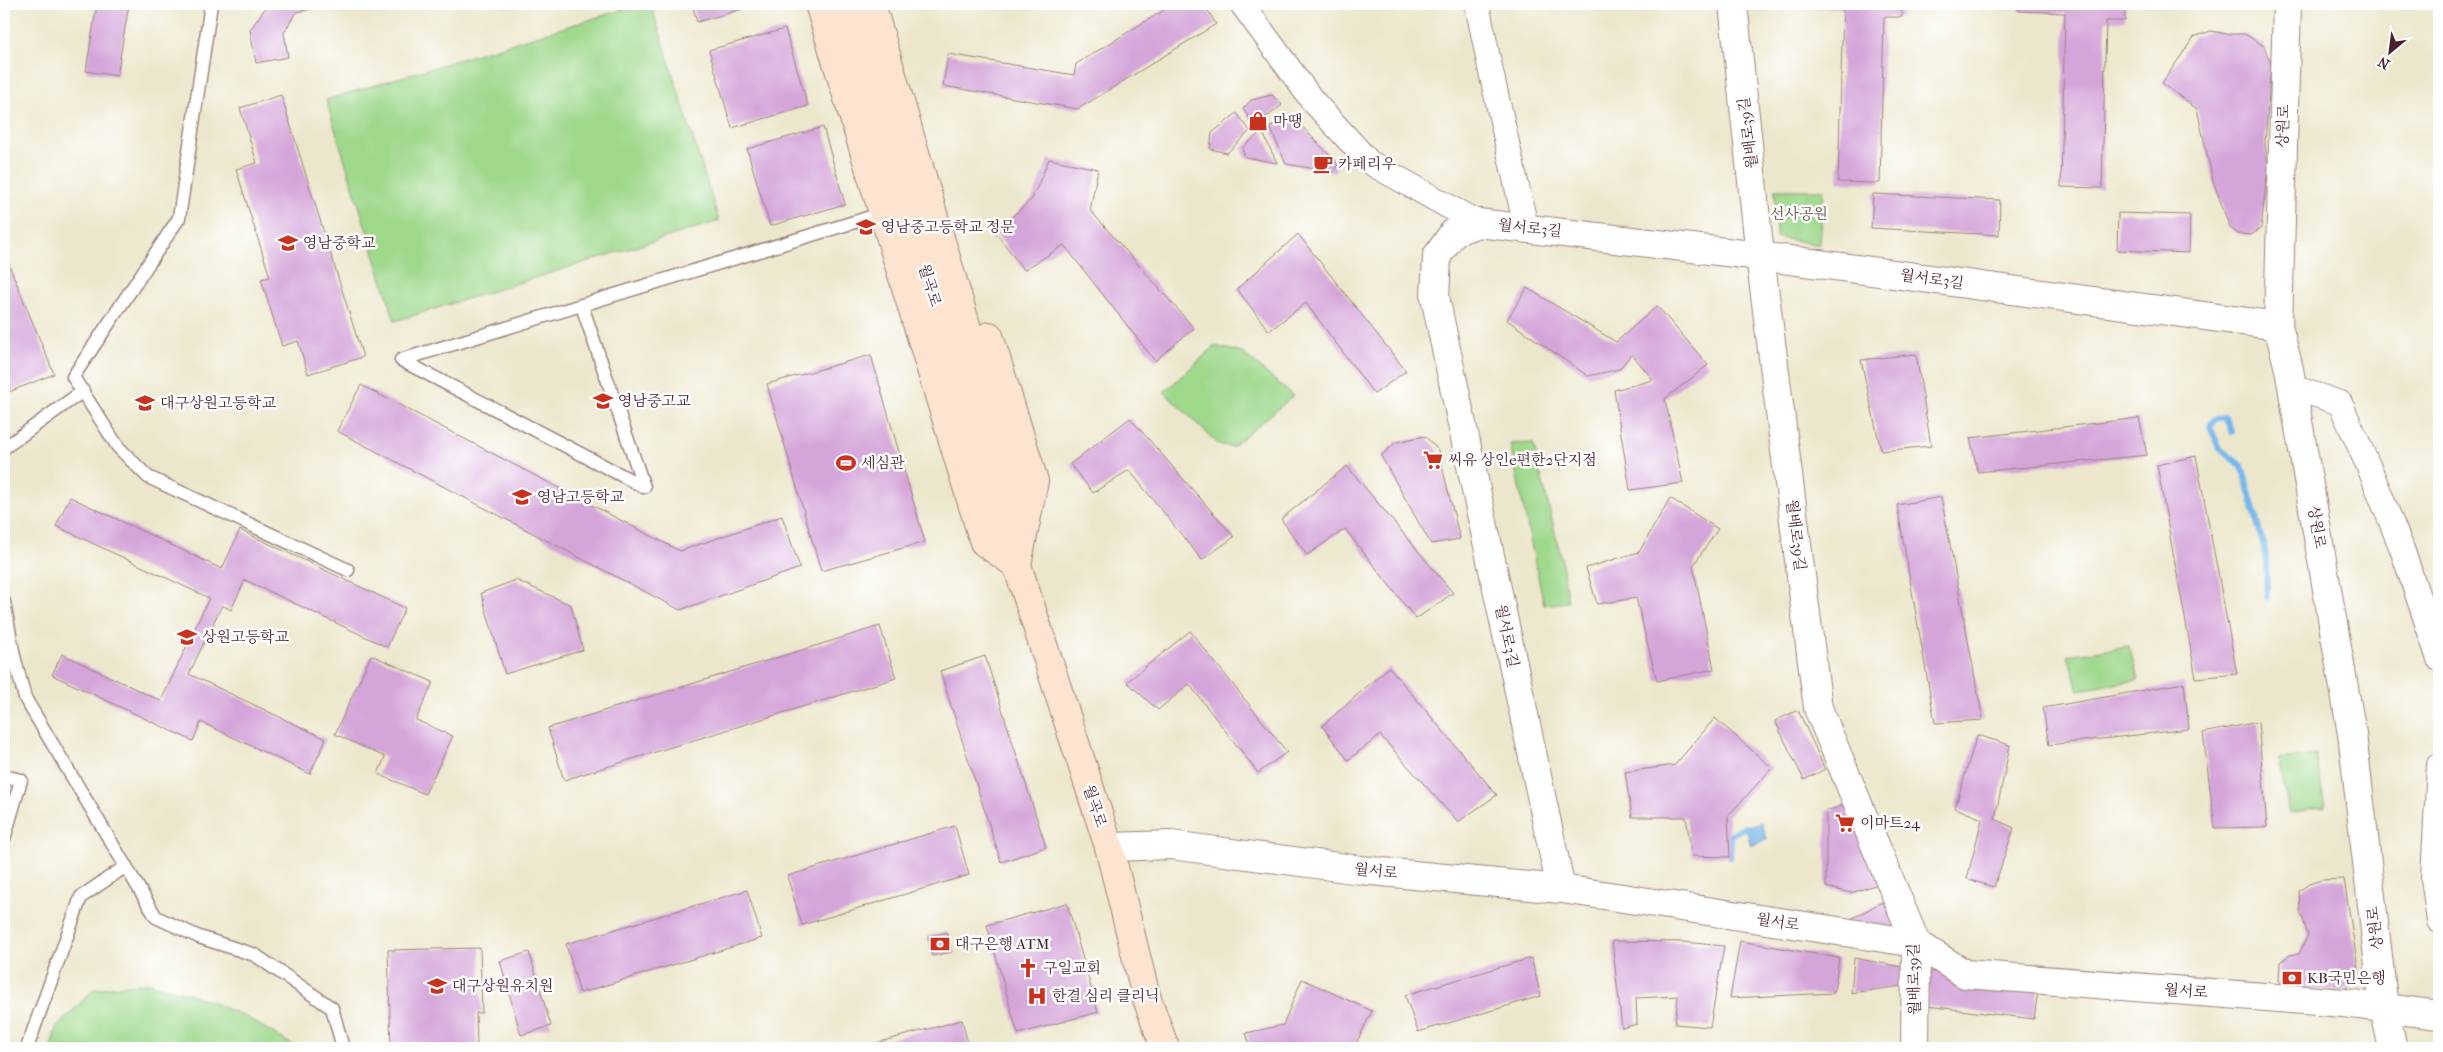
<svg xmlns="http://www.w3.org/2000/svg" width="2443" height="1052" viewBox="0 0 2443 1052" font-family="'IM FELL French Canon','Noto Serif KR',serif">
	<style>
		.green { fill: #9ed88b; stroke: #747c5b }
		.water { fill: #78b7eb; stroke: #616b8b }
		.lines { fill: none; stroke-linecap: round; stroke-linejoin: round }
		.stream { stroke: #78b7eb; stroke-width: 6 }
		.building { fill: #d4a5d9 }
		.service-casing { stroke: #9b837c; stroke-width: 15 }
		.minor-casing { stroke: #9b837c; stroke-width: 26 }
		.tertiary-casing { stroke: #9b837c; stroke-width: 30 }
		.secondary-casing { stroke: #9b837c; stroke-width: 30 }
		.service { stroke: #fff; stroke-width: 12 }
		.minor { stroke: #fff; stroke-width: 24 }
		.tertiary { stroke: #fff; stroke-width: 28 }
		.secondary { stroke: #fde4d1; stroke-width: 28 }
		.labels { text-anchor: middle; stroke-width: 5; stroke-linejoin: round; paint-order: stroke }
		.poi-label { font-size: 15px; fill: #4a1f2b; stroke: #fff; text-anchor: start }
		.street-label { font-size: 15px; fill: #4a1f2b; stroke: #fff }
		.park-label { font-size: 15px; fill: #635648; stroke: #fff }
	</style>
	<rect width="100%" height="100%" fill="#fff"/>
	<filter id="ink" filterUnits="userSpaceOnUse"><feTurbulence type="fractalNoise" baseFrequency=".02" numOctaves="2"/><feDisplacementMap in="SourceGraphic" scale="10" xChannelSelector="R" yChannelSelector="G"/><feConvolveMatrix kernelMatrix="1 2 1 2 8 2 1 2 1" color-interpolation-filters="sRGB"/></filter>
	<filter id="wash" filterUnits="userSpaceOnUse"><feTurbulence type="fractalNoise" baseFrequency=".0096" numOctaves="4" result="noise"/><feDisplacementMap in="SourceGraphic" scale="20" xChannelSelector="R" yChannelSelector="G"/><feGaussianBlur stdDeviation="1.12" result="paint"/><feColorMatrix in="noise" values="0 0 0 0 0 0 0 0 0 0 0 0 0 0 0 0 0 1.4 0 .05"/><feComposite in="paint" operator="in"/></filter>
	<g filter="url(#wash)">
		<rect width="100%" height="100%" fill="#ece7cc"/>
		<!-- green -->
		<g class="green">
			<path d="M641 4H651L719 221 395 321 326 100Z"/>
			<path d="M1775 190H1824L1820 245 1776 237Z"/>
			<path d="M1215 346 1243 353 1293 396 1232 447 1218 444 1164 392Z"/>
			<path d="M1533 443 1561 557 1568 602 1544 605 1510 444Z"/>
			<path d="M2129 646 2138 680 2078 690 2068 655Z"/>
			<path d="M2316 755 2325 807 2289 813 2279 759Z"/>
			<path d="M147 983 194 995 246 1017 298 1048H51L56 1028 94 989Z"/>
		</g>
		<!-- water -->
		<path class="water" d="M1761 822 1767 839 1751 846 1746 827Z"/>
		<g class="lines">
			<!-- stream -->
			<g class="stream">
				<path d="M2232 432 2225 417 2215 419 2210 426 2219 448 2242 466 2266 555 2267 597"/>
				<path d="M1730 857 1731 834 1746 827"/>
			</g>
		</g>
		<g id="blocks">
			<!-- building -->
			<g class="building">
				<path d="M97 4H129L117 76 86 71Z"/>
				<path d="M268 4H332V5L296 12 284 33 288 57 256 63 250 30Z"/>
				<path d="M365 4H405V5L367 12Z"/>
				<path d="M692 4H760L697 22Z"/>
				<path d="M1174 4H1204L1216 24 1078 109 943 86 948 54 1074 75 1076 64Z"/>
				<path d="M1796 4H1902V17H1884L1880 183 1838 182 1843 8 1796 7Z"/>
				<path d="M2019 4H2125V21H2106L2102 188 2061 187 2065 13 2019 11Z"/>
				<path d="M785 29 808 106 732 128 709 50Z"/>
				<path d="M2211 31 2227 34H2245L2264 46 2271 65 2265 144 2268 165 2261 229 2251 235 2238 234 2230 228 2213 181 2197 109 2162 83 2194 37Z"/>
				<path d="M281 95 363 357 308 374 298 341 282 346 261 279 270 277 236 169 257 163 240 108Z"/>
				<path d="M1272 95 1282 105 1255 126 1243 109 1251 100Z"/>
				<path d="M1237 113 1250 131 1227 153 1210 149 1212 133Z"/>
				<path d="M1290 114 1338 164 1334 172 1286 164 1270 127Z"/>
				<path d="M823 127 845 204 770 226 747 149Z"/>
				<path d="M1262 131 1277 163 1245 157 1242 148Z"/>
				<path d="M1049 159 1098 169 1090 210 1194 328 1155 361 1064 245 1024 270 995 232 1032 199Z"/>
				<path d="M1873 194 2000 200 1999 235 1871 228Z"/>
				<path d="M2118 213 2190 215 2189 253 2117 250Z"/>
				<path d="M1298 234 1406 371 1374 394 1306 303 1269 331 1237 289Z"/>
				<path d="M4 253 54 374 4 394Z"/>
				<path d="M1527 288 1616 342 1657 306 1708 365 1665 399 1683 483 1630 490 1614 390 1653 380 1632 354 1619 369 1588 376 1507 320Z"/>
				<path d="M1916 354 1931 446 1881 451 1861 360Z"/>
				<path d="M871 355 925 542 821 571 767 384Z"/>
				<path d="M361 385 680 551 782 516 800 568 680 610 337 431Z"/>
				<path d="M1130 418 1234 537 1202 560 1129 470 1093 493 1070 464Z"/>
				<path d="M2139 418 2147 455 1978 472 1970 438Z"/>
				<path d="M1425 436 1438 450 1460 539 1431 544 1381 456 1396 442Z"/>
				<path d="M2196 456 2237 674 2196 678 2157 465Z"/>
				<path d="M1347 466 1453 593 1416 619 1345 529 1307 555 1281 519Z"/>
				<path d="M70 497 222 569 240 530 405 608 387 647 245 580 231 610 222 605 189 674 326 739 310 774 201 722 193 741 52 675 62 654 161 701 209 598 56 526Z"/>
				<path d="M1941 497 1983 720 1935 723 1897 505Z"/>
				<path d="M1670 498 1718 529 1693 566 1714 669 1657 681 1636 598 1597 604 1586 568 1639 552Z"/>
				<path d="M516 580 571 605 583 650 505 674 481 593Z"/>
				<path d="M880 626 896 678 564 780 548 728Z"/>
				<path d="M1190 631 1287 752 1258 773 1189 684 1158 710 1127 682Z"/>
				<path d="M371 655 433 682 416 720 453 736 425 794 378 774 385 757 335 734Z"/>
				<path d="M985 656 1046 847 1001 862 940 671Z"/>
				<path d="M1389 667 1497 795 1458 822 1380 735 1348 760 1322 726Z"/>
				<path d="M2184 683 2189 729 2049 745 2043 708Z"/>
				<path d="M1798 710 1825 769 1804 780 1775 721Z"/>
				<path d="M1715 718 1772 768 1728 816 1730 857 1692 856 1686 817H1632L1625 772 1675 765Z"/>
				<path d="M2258 722 2267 827 2215 828 2203 733Z"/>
				<path d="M1977 735 2010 745 1995 819 2014 828 1994 887 1967 879 1982 819 1955 808Z"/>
				<path d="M1850 803 1881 883 1851 893 1826 887V811Z"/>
				<path d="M955 826 969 875 802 925 787 876Z"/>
				<path d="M2344 879 2359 974 2342 992 2287 987 2279 981 2280 962 2290 955 2299 954 2308 935 2300 911 2299 891 2309 884 2321 880Z"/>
				<path d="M747 890 762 938 580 993 566 944Z"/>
				<path d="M1888 901 1902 930 1842 924 1880 903Z"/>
				<path d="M1067 903 1098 1012 1018 1034 987 925Z"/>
				<path d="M947 932 952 952 932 956 928 936Z"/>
				<path d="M1612 941 1684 942 1724 946 1710 1027 1675 1024 1678 996 1636 998 1637 1024 1622 1028Z"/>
				<path d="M1740 941 1839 958 1834 993 1730 998Z"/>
				<path d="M480 948 482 1013H476L477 1048H391L388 950Z"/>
				<path d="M529 952 551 1026 521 1035 500 961Z"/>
				<path d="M1531 958 1541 996 1418 1032 1405 995Z"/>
				<path d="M1854 958 1902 967V986L1851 993Z"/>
				<path d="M1930 972 1998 977 2039 984 2034 1019 1927 1006Z"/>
				<path d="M1302 979 1372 1011 1354 1048H1251L1246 1033 1283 1025Z"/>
				<path d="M962 1020 969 1048H857Z"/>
				<path d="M1105 1044 1107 1048H1091Z"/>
			</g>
		</g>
	</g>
	<g filter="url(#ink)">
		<use href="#blocks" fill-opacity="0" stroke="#9b837c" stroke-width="1"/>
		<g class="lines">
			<defs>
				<g id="service">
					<path d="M211 4 179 218 73 377 118 447 148 477 348 570"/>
					<path d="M582 306 644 487 401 360 884 213"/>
					<path d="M4 448 83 391"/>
					<path d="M4 602 14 656 25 698 156 917 199 937 255 955 332 1008 343 1048"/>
					<path d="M4 776 21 780 4 839"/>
					<path d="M27 1048 81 897 126 866"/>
				</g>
				<g id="minor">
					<path d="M1242 4 1312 100 1369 162 1478 223"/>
					<path d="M1477 4 1491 72 1526 227"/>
					<path d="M2292 387 2340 403 2371 472 2402 549 2439 659"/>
					<path d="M2439 765 2433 878 2439 921"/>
				</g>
				<g id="tertiary">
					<path d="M1733 4 1760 256 1818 708 1916 943 1915 1048"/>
					<path d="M2287 4 2278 326 2289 369 2352 734 2384 1008 2393 1048"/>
					<path d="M1109 847 1171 845 1361 870 1561 889 1603 895 1916 943 1965 974 2344 1003 2439 1015"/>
					<path d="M1561 889 1435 297 1437 256 1454 232 1478 223 1760 256 2278 326"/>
				</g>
				<g id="secondary">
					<path d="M819 4 984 542 1017 565"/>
					<path d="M846 4 1017 565 1015 491 871 4"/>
					<path d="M989 336 1034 481 1017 565 1109 847 1146 996 1165 1048"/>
				</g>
			</defs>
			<!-- service casing -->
			<use href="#service" class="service-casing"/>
			<!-- minor casing -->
			<use href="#minor" class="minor-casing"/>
			<!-- tertiary casing -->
			<use href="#tertiary" class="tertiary-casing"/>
			<!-- secondary casing -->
			<use href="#secondary" class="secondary-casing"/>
			<!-- service -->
			<use href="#service" class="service"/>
			<!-- minor -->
			<use href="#minor" class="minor"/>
			<!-- tertiary -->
			<use href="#tertiary" class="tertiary"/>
			<!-- secondary -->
			<use href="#secondary" class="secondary"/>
		</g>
	</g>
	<!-- icons -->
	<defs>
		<symbol id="shop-bare" viewBox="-9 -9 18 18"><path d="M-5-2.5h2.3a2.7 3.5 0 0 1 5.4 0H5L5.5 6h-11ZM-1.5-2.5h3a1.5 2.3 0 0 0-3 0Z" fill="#c8321e" stroke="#fff" stroke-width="2.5" paint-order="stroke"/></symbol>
		<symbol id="cafe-bare" viewBox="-9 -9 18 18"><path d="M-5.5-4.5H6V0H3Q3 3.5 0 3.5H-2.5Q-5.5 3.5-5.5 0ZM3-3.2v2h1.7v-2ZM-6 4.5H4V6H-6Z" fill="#c8321e" stroke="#fff" stroke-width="2.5" paint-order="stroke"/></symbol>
		<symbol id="school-bare" viewBox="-9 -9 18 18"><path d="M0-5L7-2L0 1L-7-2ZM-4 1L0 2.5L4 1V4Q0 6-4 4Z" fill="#c8321e" stroke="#fff" stroke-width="2.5" paint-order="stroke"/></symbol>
		<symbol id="supermarket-bare" viewBox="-9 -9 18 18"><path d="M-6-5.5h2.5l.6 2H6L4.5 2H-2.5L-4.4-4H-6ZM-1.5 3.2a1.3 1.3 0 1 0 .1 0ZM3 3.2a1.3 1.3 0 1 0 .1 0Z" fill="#c8321e" stroke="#fff" stroke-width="2.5" paint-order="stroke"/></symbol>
		<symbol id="stadium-bare" viewBox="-9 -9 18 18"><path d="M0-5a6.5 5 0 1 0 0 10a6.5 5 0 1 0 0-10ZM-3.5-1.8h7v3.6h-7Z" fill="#c8321e" stroke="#fff" stroke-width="2.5" paint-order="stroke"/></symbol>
		<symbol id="bank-bare" viewBox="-9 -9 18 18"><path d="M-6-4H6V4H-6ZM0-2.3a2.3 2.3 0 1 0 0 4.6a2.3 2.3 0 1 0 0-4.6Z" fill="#c8321e" stroke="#fff" stroke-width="2.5" paint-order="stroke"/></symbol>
		<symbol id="church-bare" viewBox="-9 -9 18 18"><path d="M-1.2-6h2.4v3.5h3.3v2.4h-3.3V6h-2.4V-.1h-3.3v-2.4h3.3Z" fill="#c8321e" stroke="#fff" stroke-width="2.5" paint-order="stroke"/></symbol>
		<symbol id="hospital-bare" viewBox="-9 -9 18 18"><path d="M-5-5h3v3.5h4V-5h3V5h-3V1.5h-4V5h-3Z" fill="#c8321e" stroke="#fff" stroke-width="2.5" paint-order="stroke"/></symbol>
	</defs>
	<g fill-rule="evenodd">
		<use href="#shop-bare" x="1244" y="107" width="28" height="28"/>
		<use href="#cafe-bare" x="1309" y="150" width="28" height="28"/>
		<use href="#school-bare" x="852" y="213" width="28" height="28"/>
		<use href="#school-bare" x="274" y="229" width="28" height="28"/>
		<use href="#school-bare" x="589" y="387" width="28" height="28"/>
		<use href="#school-bare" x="131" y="389" width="28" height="28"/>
		<use href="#supermarket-bare" x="1419" y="446" width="28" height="28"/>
		<use href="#stadium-bare" x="832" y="449" width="28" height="28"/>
		<use href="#school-bare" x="508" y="483" width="28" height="28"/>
		<use href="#school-bare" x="173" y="623" width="28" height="28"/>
		<use href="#supermarket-bare" x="1831" y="809" width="28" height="28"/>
		<use href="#bank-bare" x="926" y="930" width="28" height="28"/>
		<use href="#church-bare" x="1014" y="954" width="28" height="28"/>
		<use href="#bank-bare" x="2278" y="964" width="28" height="28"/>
		<use href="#school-bare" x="423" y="972" width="28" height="28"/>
		<use href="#hospital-bare" x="1023" y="982" width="28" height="28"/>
	</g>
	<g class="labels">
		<!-- poi labels -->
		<g class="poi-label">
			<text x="1273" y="126">마땡</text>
			<text x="1338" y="169">카페리우</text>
			<text x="881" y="232">영남중고등학교 정문</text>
			<text x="303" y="248">영남중학교</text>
			<text x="618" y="406">영남중고교</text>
			<text x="160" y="408">대구상원고등학교</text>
			<text x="1448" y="465">씨유 상인e편한2단지점</text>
			<text x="861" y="468">세심관</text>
			<text x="537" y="502">영남고등학교</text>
			<text x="202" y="642">상원고등학교</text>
			<text x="1860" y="828">이마트24</text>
			<text x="955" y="949">대구은행 ATM</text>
			<text x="1043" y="973">구일교회</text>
			<text x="2307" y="983">KB국민은행</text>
			<text x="452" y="991">대구상원유치원</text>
			<text x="1052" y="1001">한결 심리 클리닉</text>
		</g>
		<!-- street labels -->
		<g class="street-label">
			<text transform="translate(2283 126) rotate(-88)" y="5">상원로</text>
			<text transform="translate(1748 133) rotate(-97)" y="5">월배로39길</text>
			<text transform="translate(1530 228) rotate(6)" y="5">월서로3길</text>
			<text transform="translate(1932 279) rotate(8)" y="5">월서로3길</text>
			<text transform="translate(930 285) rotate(73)" y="5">월곡로</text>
			<text transform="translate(2317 527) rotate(80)" y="5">상원로</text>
			<text transform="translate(1796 535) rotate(83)" y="5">월배로39길</text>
			<text transform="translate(1507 636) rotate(78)" y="5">월서로3길</text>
			<text transform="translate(1095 806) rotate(72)" y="5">월곡로</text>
			<text transform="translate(1376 871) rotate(6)" y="5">월서로</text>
			<text transform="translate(1778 922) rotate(9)" y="5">월서로</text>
			<text transform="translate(2375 928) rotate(-97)" y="5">상원로</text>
			<text transform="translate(1914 979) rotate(-91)" y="5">월배로39길</text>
			<text transform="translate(2186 991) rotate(4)" y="5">월서로</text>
		</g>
		<!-- park labels -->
		<g class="park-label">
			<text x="1799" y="219">선사공원</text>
		</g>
	</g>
	<!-- margin -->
	<rect width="2443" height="1052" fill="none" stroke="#fff" stroke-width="20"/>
	<!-- north arrow -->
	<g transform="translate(2390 52) rotate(209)" stroke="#ffffff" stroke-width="4" paint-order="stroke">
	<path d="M0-4L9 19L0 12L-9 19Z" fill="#4a1f2b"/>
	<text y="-8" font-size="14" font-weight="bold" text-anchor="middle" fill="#4a1f2b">N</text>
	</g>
</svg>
